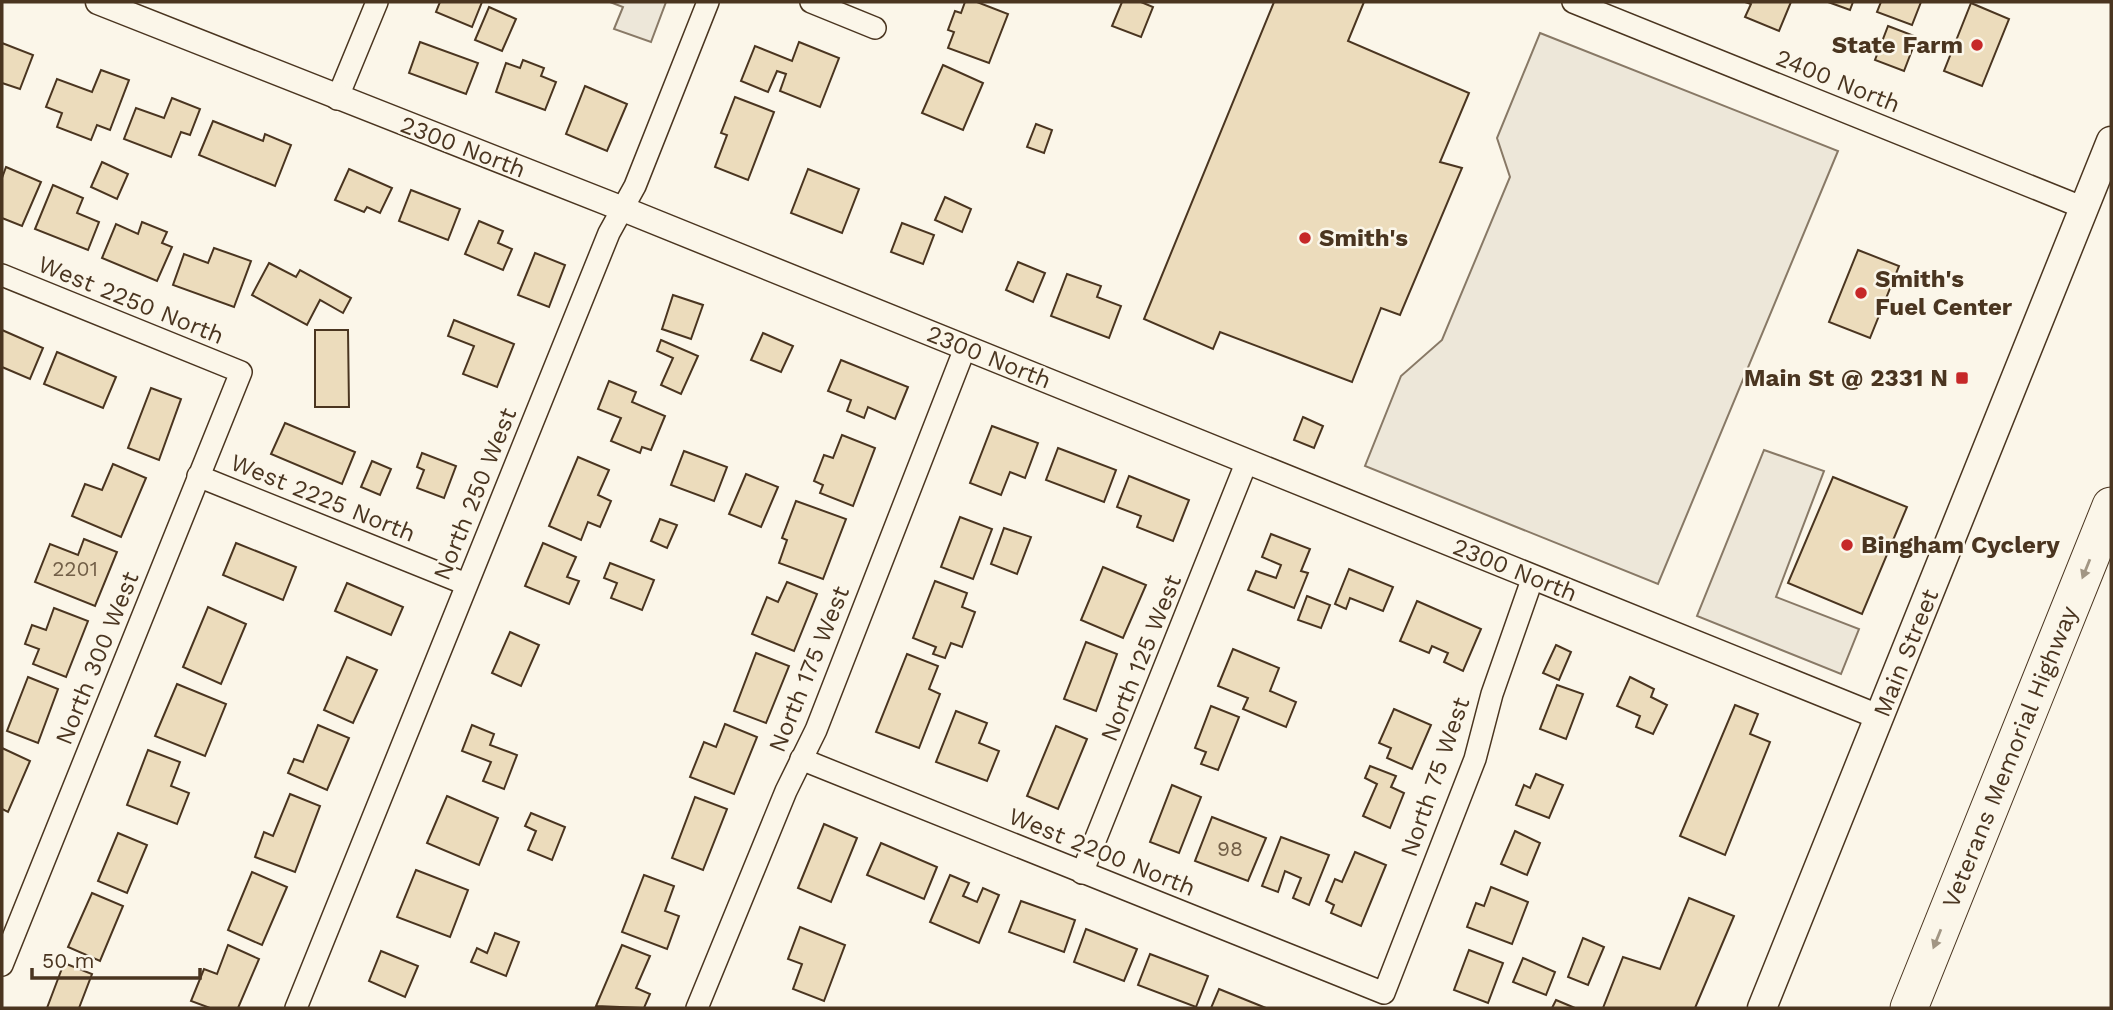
<svg xmlns="http://www.w3.org/2000/svg" width="2113" height="1010" viewBox="0 0 2113 1010" font-family="'Work Sans',sans-serif">
	<style>
		.parking { fill: #ede7d9; stroke: #887966; stroke-width: 2 }
		.building { fill: #ecdcbc; stroke: #4a3520; stroke-width: 2 }
		.lines { fill: none; stroke-linecap: round; stroke-linejoin: round }
		.minor-casing { stroke: #4a3520; stroke-width: 24 }
		.tertiary-casing { stroke: #4a3520; stroke-width: 27 }
		.secondary-casing { stroke: #4a3520; stroke-width: 31 }
		.motorway-casing { stroke: #4a3520; stroke-width: 39 }
		.minor { stroke: #fbf6e9; stroke-width: 21 }
		.tertiary { stroke: #fbf6e9; stroke-width: 24 }
		.secondary { stroke: #fbf6e9; stroke-width: 28 }
		.motorway { stroke: #fbf6e9; stroke-width: 37 }
		.oneway { fill: #a29684 }
		.poi-dot { fill: #c62828; stroke: #fbf6e9; stroke-width: 2.5 }
		.labels { text-anchor: middle; stroke-width: 5; stroke-linejoin: round; paint-order: stroke }
		.number-label { font-size: 21px; fill: #725f47 }
		.poi-label { font-size: 24px; font-weight: bold; fill: #4a3520; stroke: #fbf6e9; text-anchor: start }
		.street-label { font-size: 24px; fill: #4a3520; stroke: #fbf6e9 }
	</style>
	<rect width="100%" height="100%" fill="#fbf6e9"/>
	<!-- parking -->
	<g class="parking">
		<path d="M610 2H666L651 42 614 29 623 7Z"/>
		<path d="M1540 33 1838 151 1658 584 1365 466 1401 376 1442 340 1510 177 1497 138Z"/>
		<path d="M1764 450 1824 471 1776 597 1859 629 1841 674 1697 616Z"/>
	</g>
	<!-- building -->
	<g class="building">
		<path d="M440 2H482L472 27 436 12Z"/>
		<path d="M965 2H977L1008 14 989 63 948 48 954 32 948 30 955 11 961 13Z"/>
		<path d="M1122 2H1141L1153 7 1141 37 1112 26Z"/>
		<path d="M1274 2H1364L1348 41 1469 93 1440 162 1462 168 1400 315 1381 308 1352 382 1220 332 1213 349 1144 319Z"/>
		<path d="M1745 2H1791L1779 31 1745 17 1751 4Z"/>
		<path d="M1828 2H1853L1850 10Z"/>
		<path d="M1881 2H1921L1912 25 1877 12Z"/>
		<path d="M1971 3 2009 19 1982 86 1944 71Z"/>
		<path d="M489 7 516 19 502 51 475 40Z"/>
		<path d="M1888 26 1917 37 1904 71 1875 60Z"/>
		<path d="M420 42 478 63 466 94 409 73Z"/>
		<path d="M799 42 839 58 820 107 780 91 786 74 777 71 768 92 741 81 755 46 792 61Z"/>
		<path d="M2 43 33 55 20 89 2 83Z"/>
		<path d="M523 60 544 68 541 76 556 82 545 110 496 92 506 63 520 68Z"/>
		<path d="M943 65 983 83 963 130 922 113Z"/>
		<path d="M101 70 129 80 110 130 97 125 91 140 57 127 62 113 46 107 57 79 92 92Z"/>
		<path d="M585 86 627 104 607 151 566 134Z"/>
		<path d="M735 97 774 112 748 180 715 167 727 135 721 133Z"/>
		<path d="M172 98 200 109 190 135 181 132 171 157 124 139 136 108 164 118Z"/>
		<path d="M213 121 263 141 265 134 291 145 275 186 199 155Z"/>
		<path d="M1036 124 1052 130 1044 153 1027 147Z"/>
		<path d="M102 162 128 174 117 199 91 187Z"/>
		<path d="M6 167 41 182 22 226 2 218V178Z"/>
		<path d="M349 169 392 188 380 213 367 207 364 212 335 200Z"/>
		<path d="M808 169 859 189 842 233 791 213Z"/>
		<path d="M53 185 83 198 77 213 99 222 88 250 35 229Z"/>
		<path d="M411 190 460 209 448 240 399 221Z"/>
		<path d="M945 197 971 209 962 232 935 220Z"/>
		<path d="M479 221 503 231 498 243 512 249 503 270 465 254Z"/>
		<path d="M142 222 167 232 162 243 172 247 157 281 102 258 116 224 138 234Z"/>
		<path d="M902 223 934 235 923 264 891 252Z"/>
		<path d="M214 248 251 261 234 307 173 285 184 254 208 263Z"/>
		<path d="M1858 250 1899 266 1870 338 1829 322Z"/>
		<path d="M535 253 565 265 549 307 518 295Z"/>
		<path d="M1018 262 1045 273 1033 302 1006 290Z"/>
		<path d="M269 263 296 277 300 270 351 298 343 313 320 300 307 325 252 295Z"/>
		<path d="M1067 274 1101 286 1097 297 1121 306 1109 338 1051 316Z"/>
		<path d="M673 295 703 305 691 339 662 329Z"/>
		<path d="M454 320 514 344 497 387 463 374 474 346 448 336Z"/>
		<path d="M2 330 43 348 30 379 2 367Z"/>
		<path d="M315 330H348L349 407H315Z"/>
		<path d="M763 333 793 346 781 372 751 360Z"/>
		<path d="M661 340 698 356 681 394 661 385 673 358 657 351Z"/>
		<path d="M57 352 116 377 103 408 44 384Z"/>
		<path d="M841 360 908 387 895 419 868 407 864 418 847 411 851 400 828 391Z"/>
		<path d="M609 381 636 392 632 402 665 416 651 450 642 447 640 453 611 441 621 418 598 409Z"/>
		<path d="M151 388 181 399 159 460 128 448Z"/>
		<path d="M1303 417 1323 426 1314 448 1294 440Z"/>
		<path d="M285 423 355 452 342 484 271 454Z"/>
		<path d="M992 426 1038 443 1025 478 1010 472 1001 495 970 483Z"/>
		<path d="M842 435 875 448 853 506 820 493 823 485 814 481 824 455 833 458Z"/>
		<path d="M1058 448 1116 470 1104 502 1046 480Z"/>
		<path d="M684 451 727 467 714 501 671 485Z"/>
		<path d="M422 453 456 466 444 498 417 488 424 470 417 467Z"/>
		<path d="M578 457 609 470 598 495 611 501 600 527 588 522 581 540 549 526Z"/>
		<path d="M372 461 391 469 380 495 361 487Z"/>
		<path d="M113 464 146 478 121 537 72 516 85 484 102 490Z"/>
		<path d="M746 474 778 487 761 527 729 514Z"/>
		<path d="M1129 476 1189 500 1173 541 1137 527 1141 516 1117 507Z"/>
		<path d="M1833 477 1907 507 1862 614 1788 583Z"/>
		<path d="M796 501 846 519 823 579 779 563 787 540 782 538Z"/>
		<path d="M960 517 992 529 973 579 941 567Z"/>
		<path d="M660 519 677 525 667 548 651 541Z"/>
		<path d="M1004 528 1031 537 1017 574 991 564Z"/>
		<path d="M1271 534 1310 549 1301 571 1308 573 1294 608 1248 590 1256 571 1276 578 1281 565 1262 557Z"/>
		<path d="M84 539 117 552 95 606 35 582 50 544 78 555Z"/>
		<path d="M236 543 296 567 283 600 223 575Z"/>
		<path d="M543 543 576 557 567 577 579 581 569 604 525 586Z"/>
		<path d="M610 563 654 580 642 610 611 598 617 583 604 578Z"/>
		<path d="M1103 567 1146 585 1123 638 1081 620Z"/>
		<path d="M1349 569 1393 587 1383 611 1350 598 1346 609 1335 604Z"/>
		<path d="M935 581 967 593 962 607 975 612 962 647 951 643 945 658 933 654 936 647 913 638Z"/>
		<path d="M787 582 817 594 794 651 752 634 767 597 778 602Z"/>
		<path d="M347 583 403 607 391 635 335 611Z"/>
		<path d="M1307 596 1330 605 1321 628 1298 620Z"/>
		<path d="M1417 601 1481 629 1463 671 1444 662 1448 653 1432 646 1429 653 1400 641Z"/>
		<path d="M208 607 246 624 221 684 183 667Z"/>
		<path d="M54 608 88 621 66 677 33 664 39 649 25 644 32 625 46 630Z"/>
		<path d="M510 632 539 645 521 686 492 673Z"/>
		<path d="M1086 642 1117 654 1096 711 1064 699Z"/>
		<path d="M1556 645 1571 652 1559 680 1543 673Z"/>
		<path d="M1233 649 1279 668 1270 691 1296 702 1286 727 1243 709 1248 698 1218 686Z"/>
		<path d="M756 653 789 666 766 723 734 711Z"/>
		<path d="M907 654 938 666 929 689 940 694 919 748 876 732Z"/>
		<path d="M347 657 377 670 353 723 324 710Z"/>
		<path d="M28 677 58 689 38 743 7 731Z"/>
		<path d="M1630 677 1654 689 1651 697 1667 705 1653 734 1636 727 1640 716 1617 706Z"/>
		<path d="M177 684 226 704 205 756 155 736Z"/>
		<path d="M1557 685 1583 694 1566 739 1540 729Z"/>
		<path d="M1735 705 1758 714 1750 734 1770 742 1725 855 1680 836Z"/>
		<path d="M1211 706 1239 717 1218 770 1201 764 1206 752 1195 748Z"/>
		<path d="M1394 709 1431 725 1412 769 1387 758 1391 748 1379 743Z"/>
		<path d="M956 711 987 723 979 743 999 751 987 781 936 762Z"/>
		<path d="M725 724 757 737 734 794 690 777 704 742 716 747Z"/>
		<path d="M318 725 349 738 327 790 288 773 294 759 303 762Z"/>
		<path d="M472 725 494 734 490 745 517 755 504 789 483 781 491 762 462 751Z"/>
		<path d="M1056 726 1087 739 1058 809 1027 796Z"/>
		<path d="M2 748 30 761 8 812 2 809Z"/>
		<path d="M148 750 180 762 171 786 189 793 177 824 127 805Z"/>
		<path d="M1370 766 1396 776 1391 787 1404 793 1390 828 1363 816 1377 784 1365 778Z"/>
		<path d="M1536 774 1563 785 1549 818 1516 805 1524 785 1530 788Z"/>
		<path d="M1172 785 1201 797 1179 853 1150 842Z"/>
		<path d="M290 794 320 806 295 872 255 857 264 832 273 836Z"/>
		<path d="M447 796 498 818 479 865 427 843Z"/>
		<path d="M695 797 727 809 703 870 672 858Z"/>
		<path d="M531 813 565 827 552 860 528 850 536 831 525 826Z"/>
		<path d="M1212 817 1266 838 1248 881 1195 861Z"/>
		<path d="M824 824 857 838 831 902 798 888Z"/>
		<path d="M1515 831 1540 843 1527 875 1501 864Z"/>
		<path d="M118 833 147 845 127 893 98 881Z"/>
		<path d="M1281 837 1329 855 1309 905 1293 898 1301 878 1285 871 1278 892 1262 886Z"/>
		<path d="M881 843 937 867 924 899 867 875Z"/>
		<path d="M1355 852 1386 865 1361 926 1331 913 1334 905 1326 901 1335 879 1342 882Z"/>
		<path d="M416 870 468 890 450 937 397 917Z"/>
		<path d="M252 872 287 887 262 945 228 930Z"/>
		<path d="M644 875 674 886 665 911 679 916 667 949 622 932Z"/>
		<path d="M950 875 969 883 963 896 977 902 983 888 999 895 979 943 930 922Z"/>
		<path d="M1491 887 1528 902 1512 944 1467 927 1476 903 1484 906Z"/>
		<path d="M92 893 123 906 100 961 68 947Z"/>
		<path d="M1689 898 1734 916 1695 1008H1603L1623 957 1660 969Z"/>
		<path d="M1021 901 1075 920 1064 952 1009 932Z"/>
		<path d="M800 927 845 945 824 1001 793 989 802 964 788 959Z"/>
		<path d="M1086 929 1137 949 1124 981 1074 962Z"/>
		<path d="M495 933 519 942 506 976 471 962 477 948 487 953Z"/>
		<path d="M1583 938 1604 947 1588 985 1568 977Z"/>
		<path d="M228 945 259 959 238 1008H210L191 1001 204 969 217 974Z"/>
		<path d="M622 945 650 956 636 988 650 994 644 1008 596 1006Z"/>
		<path d="M1469 950 1503 963 1488 1003 1454 990Z"/>
		<path d="M381 951 418 966 405 997 369 981Z"/>
		<path d="M1150 954 1208 976 1196 1007 1138 985Z"/>
		<path d="M1523 958 1555 972 1546 995 1513 982Z"/>
		<path d="M64 963 92 974 79 1008H47Z"/>
		<path d="M1219 989 1266 1008H1211Z"/>
		<path d="M1556 1000 1575 1008H1552Z"/>
	</g>
	<g class="lines">
		<defs>
			<g id="minor">
				<path d="M811 2 875 28"/>
				<path d="M1573 2 2084 208"/>
				<path d="M337 99 377 2"/>
				<path d="M2 275 241 372 2 965"/>
				<path d="M198 476 466 584"/>
				<path d="M801 759 1384 993 1475 759 1492 694 1533 577"/>
				<path d="M1082 873 1247 461"/>
				<path d="M296 1008 609 233 635 186 708 2"/>
				<path d="M697 1008 786 791 816 730 965 348"/>
			</g>
			<path id="tertiary" d="M98 2 623 209 1879 717"/>
			<path id="secondary" d="M1762 1008 2111 141"/>
			<path id="motorway" d="M1909 1008 2111 506"/>
		</defs>
		<!-- minor casing -->
		<use href="#minor" class="minor-casing"/>
		<!-- tertiary casing -->
		<use href="#tertiary" class="tertiary-casing"/>
		<!-- secondary casing -->
		<use href="#secondary" class="secondary-casing"/>
		<!-- motorway casing -->
		<use href="#motorway" class="motorway-casing"/>
		<!-- minor -->
		<use href="#minor" class="minor"/>
		<!-- tertiary -->
		<use href="#tertiary" class="tertiary"/>
		<!-- secondary -->
		<use href="#secondary" class="secondary"/>
		<!-- motorway -->
		<use href="#motorway" class="motorway"/>
	</g>
	<!-- one-way arrows -->
	<defs><path id="oneway-solid" d="M-6-.8H1V-3.2L6.5 0L1 3.2V.8H-6Z" transform="scale(1.75)"/></defs>
	<g class="oneway">
		<use href="#oneway-solid" transform="translate(2086 569) rotate(112)"/>
		<use href="#oneway-solid" transform="translate(1937 939) rotate(112)"/>
	</g>
	<!-- markers -->
	<g class="poi-dot">
		<circle cx="1977" cy="45" r="7"/>
		<circle cx="1305" cy="238" r="7"/>
		<circle cx="1861" cy="293" r="7"/>
		<rect x="1955" y="371" width="14" height="14" rx="3.5"/>
		<circle cx="1847" cy="545" r="7"/>
	</g>
	<g class="labels">
		<!-- number labels -->
		<g class="number-label">
			<text x="75" y="576">2201</text>
			<text x="1230" y="856">98</text>
		</g>
		<!-- poi labels -->
		<g class="poi-label">
			<text x="1963" y="53" text-anchor="end">State Farm</text>
			<text x="1319" y="246">Smith's</text>
			<text x="1875" y="287">Smith's<tspan x="1875" dy="28">Fuel Center</tspan></text>
			<text x="1948" y="386" text-anchor="end">Main St @ 2331 N</text>
			<text x="1861" y="553">Bingham Cyclery</text>
		</g>
		<!-- street labels -->
		<g class="street-label">
			<text transform="translate(1838 81) rotate(22)" y="8">2400 North</text>
			<text transform="translate(463 147) rotate(21)" y="8">2300 North</text>
			<text transform="translate(131 300) rotate(22)" y="8">West 2250 North</text>
			<text transform="translate(989 357) rotate(22)" y="8">2300 North</text>
			<text transform="translate(475 494) rotate(-68)" y="8">North 250 West</text>
			<text transform="translate(323 498) rotate(22)" y="8">West 2225 North</text>
			<text transform="translate(1515 570) rotate(22)" y="8">2300 North</text>
			<text transform="translate(1906 653) rotate(-68)" y="8">Main Street</text>
			<text transform="translate(97 658) rotate(-68)" y="8">North 300 West</text>
			<text transform="translate(1141 658) rotate(-68)" y="8">North 125 West</text>
			<text transform="translate(809 669) rotate(-68)" y="8">North 175 West</text>
			<text transform="translate(2010 757) rotate(-68)" y="8">Veterans Memorial Highway</text>
			<text transform="translate(1435 777) rotate(-71)" y="8">North 75 West</text>
			<text transform="translate(1102 852) rotate(22)" y="8">West 2200 North</text>
		</g>
	</g>
	<!-- border -->
	<rect width="2113" height="1010" fill="none" stroke="#4a3520" stroke-width="7"/>
	<!-- scale -->
	<path d="M32 968v10h168v-10" fill="none" stroke="#4a3520" stroke-width="3.5"/>
	<text x="42" y="968" font-size="21" fill="#4a3520" stroke="#fbf6e9" stroke-width="5" paint-order="stroke">50 m</text>
</svg>
